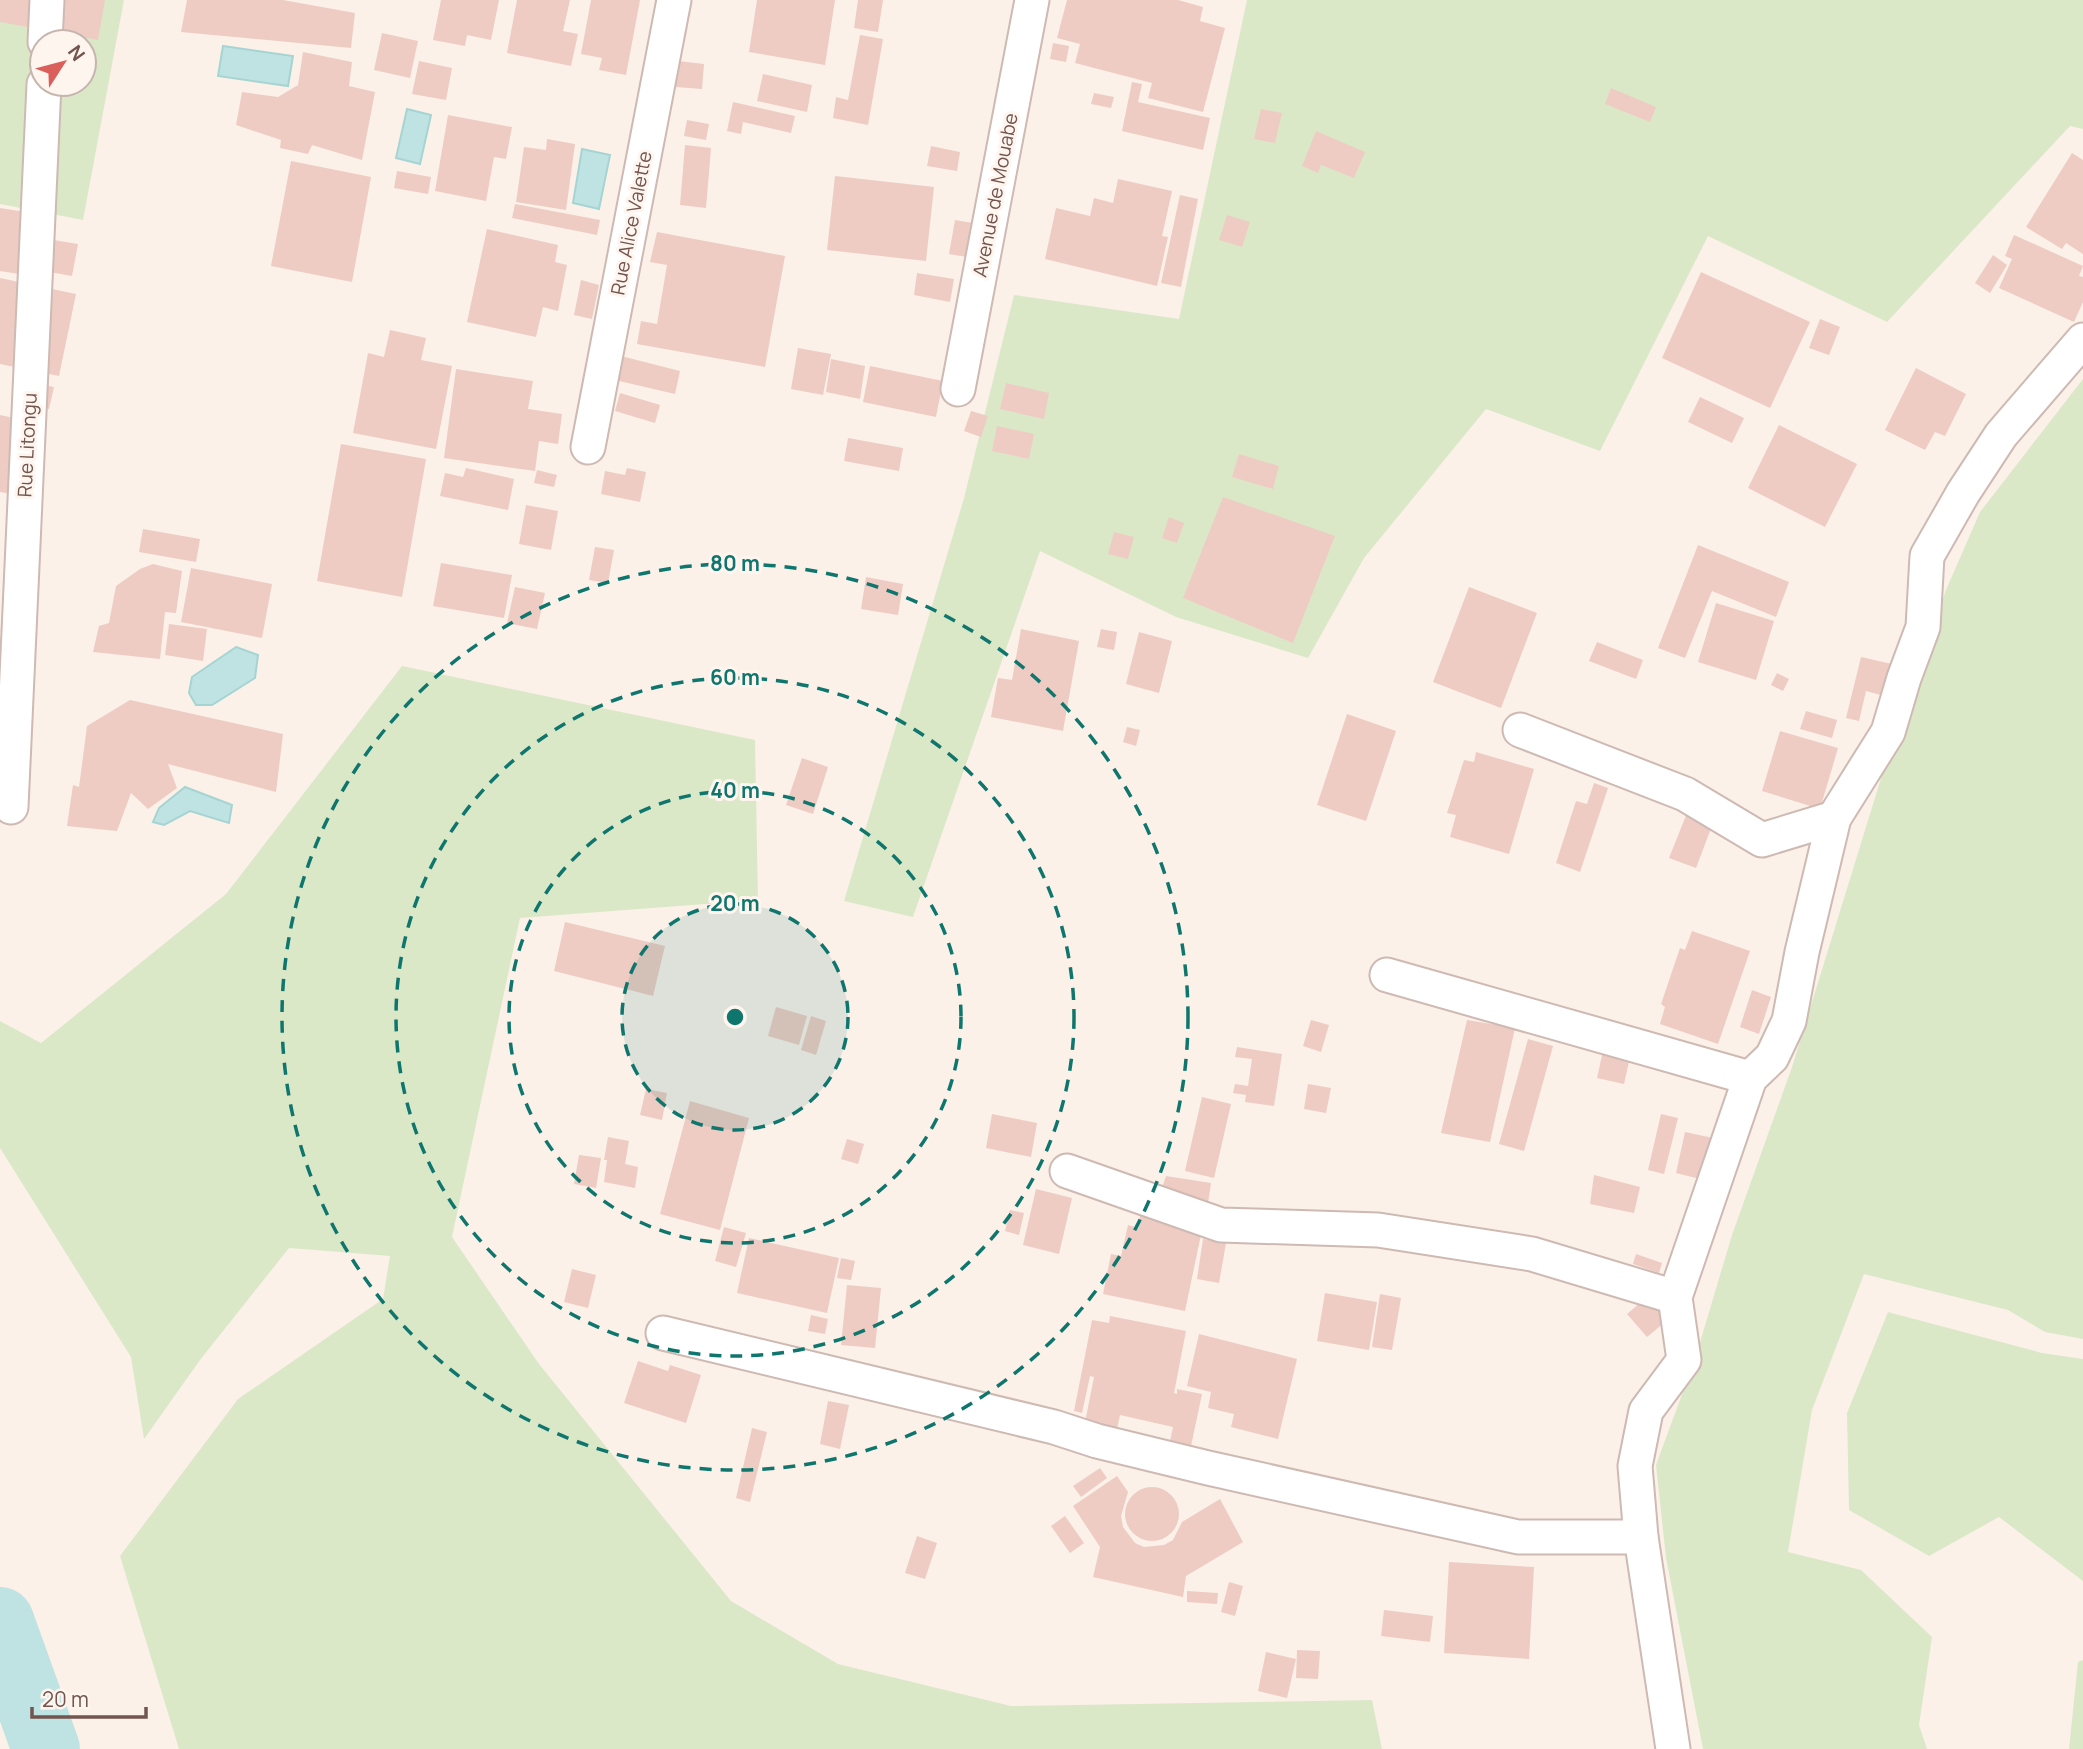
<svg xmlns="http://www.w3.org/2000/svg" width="2083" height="1749" viewBox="0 0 2083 1749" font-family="Manrope,sans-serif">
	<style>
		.green { fill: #dbe8c8; fill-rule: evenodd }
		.water { fill: #bfe3e2; stroke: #a6d4d3; stroke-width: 2 }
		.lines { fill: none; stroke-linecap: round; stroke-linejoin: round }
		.river { stroke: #bfe3e2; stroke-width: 68 }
		.building { fill: #eeccc3 }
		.street-casing { stroke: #ceb9b3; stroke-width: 37 }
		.street { stroke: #fff; stroke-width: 33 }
		.ring { fill: none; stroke: #0f766e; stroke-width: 3.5; stroke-dasharray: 12 9 }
		.labels { text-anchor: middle; stroke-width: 6; stroke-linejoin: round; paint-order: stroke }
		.street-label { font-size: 19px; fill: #73554f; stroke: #fef5ef }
		.centre { fill: #0f766e; stroke: #fef5ef; stroke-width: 3.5 }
		.ring-label { font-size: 21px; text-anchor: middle; font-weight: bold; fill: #0f766e; stroke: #fef5ef; stroke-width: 6; stroke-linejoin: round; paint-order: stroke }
	</style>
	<rect width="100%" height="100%" fill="#fbf1e9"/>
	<!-- green -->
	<g class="green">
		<path d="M0 0H124L83 220 0 204ZM42 42H84V84H42Z"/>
		<path d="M1247 0H2083V129L2070 126 1887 322 1708 236 1600 451 1486 409 1364 558 1308 658 1176 617 1040 551 913 917 844 901 964 498 1014 295 1179 319Z"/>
		<path d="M2083 379V1339L2045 1332 2008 1310 1864 1274 1812 1410 1788 1552 1861 1570 1932 1637 1919 1725 1927 1749H1703L1666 1558 1656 1465 1695 1359 1732 1235 1792 1067 1882 775 1946 590 1980 512Z"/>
		<path d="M402 666 755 740 758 900 520 918 452 1237 539 1364 731 1601 838 1664 1011 1706 1372 1700 1382 1749H179L120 1556 238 1399 383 1299 390 1256 289 1248 200 1360 144 1439 131 1357 0 1148V1021L41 1043 226 894Z"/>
		<path d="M1888 1312 2042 1353 2083 1359V1581L1999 1517 1929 1556 1849 1510 1847 1413Z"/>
		<path d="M2083 1660V1749H2069L2078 1662Z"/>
	</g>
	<!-- water -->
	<g class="water">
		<path d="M223 46 293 56 288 86 218 76Z"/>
		<path d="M407 109 431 115 420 164 396 158Z"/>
		<path d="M582 149 610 155 599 209 573 203Z"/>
		<path d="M236 647 258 655 255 678 212 705H196L189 693 192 677Z"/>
		<path d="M185 787 232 805 229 823 190 811 164 825 153 822 159 808Z"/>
	</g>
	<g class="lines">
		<!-- river -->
		<path class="river" d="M0 1621 46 1749"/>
	</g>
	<!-- building -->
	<g class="building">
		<path d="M0 0H105L98 40 0 22Z"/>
		<path d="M187 0H283L355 13 351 48 181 32Z"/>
		<path d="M441 0H499L491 40 467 35 465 46 433 40Z"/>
		<path d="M517 0H570L563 31 578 34 571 66 507 53Z"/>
		<path d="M591 0H640L626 75 599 70 602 58 581 54Z"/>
		<path d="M757 0H835L825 65 749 52Z"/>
		<path d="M858 0H883L878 32 854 28Z"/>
		<path d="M1067 0H1178L1203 7 1200 21 1225 28 1203 112 1148 98 1152 83 1075 63 1080 44 1057 38Z"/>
		<path d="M382 33 418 41 410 78 374 70Z"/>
		<path d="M860 35 883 39 868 125 833 118 836 97 848 100Z"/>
		<path d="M1053 43 1069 46 1066 62 1050 59Z"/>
		<path d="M303 52 352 62 349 86 375 92 362 160 312 145 308 154 280 148 281 140 236 125 242 92 278 97 298 85Z"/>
		<path d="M419 61 452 68 446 100 412 94Z"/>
		<path d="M678 61 704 64 702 89 676 87Z"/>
		<path d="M763 74 812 85 807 112 757 101Z"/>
		<path d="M1132 82 1142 84 1138 102 1210 118 1203 150 1122 131Z"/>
		<path d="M1611 88 1656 107 1650 122 1605 104Z"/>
		<path d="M1094 93 1114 97 1111 108 1091 104Z"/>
		<path d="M733 102 795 116 791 133 743 122 741 134 727 131Z"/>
		<path d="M1261 109 1282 113 1275 143 1254 139Z"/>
		<path d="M448 115 512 127 506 159 494 157 486 201 435 191Z"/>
		<path d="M687 120 709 124 706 140 684 136Z"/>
		<path d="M1316 131 1365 152 1354 178 1321 165 1318 173 1302 166Z"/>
		<path d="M547 139 575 144 566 210 516 202 524 147 546 150Z"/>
		<path d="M685 145 711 148 706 208 680 205Z"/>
		<path d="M931 146 960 152 957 171 927 166Z"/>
		<path d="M2072 153 2083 160V254L2066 243 2062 249 2026 227Z"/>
		<path d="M291 161 371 177 352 282 271 266Z"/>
		<path d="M397 171 431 177 428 194 394 188Z"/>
		<path d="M835 176 934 187 926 261 827 250Z"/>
		<path d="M1118 179 1172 191 1162 236 1168 237 1157 286 1045 259 1056 208 1090 216 1094 198 1113 203Z"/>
		<path d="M1180 195 1198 199 1181 287 1161 283Z"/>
		<path d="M515 204 600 220 597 235 512 218Z"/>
		<path d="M0 208 32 213 29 236 78 244 72 276 33 269 32 276 0 271Z"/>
		<path d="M1227 215 1250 222 1242 247 1219 240Z"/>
		<path d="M955 220 979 224 973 258 949 254Z"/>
		<path d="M487 229 558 245 555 262 567 265 558 311 543 307 536 337 467 322Z"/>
		<path d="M657 232 785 256 765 367 637 344 641 321 657 324 667 265 650 262Z"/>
		<path d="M2014 235 2083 266 2079 276 2083 277V302L2074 322 1999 288 2012 259 2005 256Z"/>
		<path d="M1993 255 2007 265 1990 293 1975 283Z"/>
		<path d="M1701 272 1810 322 1770 408 1662 358Z"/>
		<path d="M917 273 954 279 950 302 914 295Z"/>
		<path d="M0 278 76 294 59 376 0 364Z"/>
		<path d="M581 280 599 285 592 319 574 315Z"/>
		<path d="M1820 319 1840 327 1829 355 1809 348Z"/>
		<path d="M390 330 426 338 421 360 452 366 436 449 353 433 368 353 384 357Z"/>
		<path d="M798 348 831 354 823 395 791 389Z"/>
		<path d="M621 356 680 371 675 394 615 380Z"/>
		<path d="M831 359 865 366 860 399 826 392Z"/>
		<path d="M870 366 943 381 936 417 863 402Z"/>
		<path d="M1916 368 1966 394 1945 436 1935 432 1925 450 1885 430Z"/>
		<path d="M456 369 533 381 528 409 562 414 558 444 539 441 535 471 444 458Z"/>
		<path d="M29 382 54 387 49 409 24 404Z"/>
		<path d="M1006 383 1049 393 1044 419 1000 409Z"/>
		<path d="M620 393 660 405 655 423 615 411Z"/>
		<path d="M1700 397 1744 418 1732 443 1688 422Z"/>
		<path d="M971 411 988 416 981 437 964 431Z"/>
		<path d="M0 415 28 421 12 494 0 492Z"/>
		<path d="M1779 425 1857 464 1825 527 1748 488Z"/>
		<path d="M997 426 1034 434 1029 459 992 451Z"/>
		<path d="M848 438 903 448 899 471 844 461Z"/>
		<path d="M341 444 426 459 402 597 317 581Z"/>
		<path d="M1239 454 1279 466 1273 489 1232 477Z"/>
		<path d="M466 468 514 479 508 510 440 496 445 473 463 477Z"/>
		<path d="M627 468 646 472 640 502 601 494 605 471 625 475Z"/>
		<path d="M537 470 557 475 554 487 534 483Z"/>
		<path d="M1223 497 1335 536 1293 643 1183 598Z"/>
		<path d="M526 505 558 511 551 550 519 544Z"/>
		<path d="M1169 517 1184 523 1177 543 1162 538Z"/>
		<path d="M143 529 200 539 196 562 139 552Z"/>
		<path d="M1114 532 1134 537 1128 559 1108 554Z"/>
		<path d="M1698 545 1789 582 1776 617 1712 591 1685 658 1658 648Z"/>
		<path d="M595 547 614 550 608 583 589 580Z"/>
		<path d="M441 563 512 575 504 618 433 606Z"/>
		<path d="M153 564 182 571 176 613 165 612 160 659 93 652 99 626 109 623 116 586 140 569Z"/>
		<path d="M191 568 272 584 262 638 181 622Z"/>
		<path d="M866 577 903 584 898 615 861 609Z"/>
		<path d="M515 587 545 593 537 629 507 623Z"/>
		<path d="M1469 587 1537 613 1501 708 1433 682Z"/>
		<path d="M1716 603 1774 621 1756 680 1698 662Z"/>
		<path d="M169 624 207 629 203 661 165 655Z"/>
		<path d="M1021 629 1079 641 1063 731 991 717 998 678 1012 680Z"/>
		<path d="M1101 629 1117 632 1114 650 1097 647Z"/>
		<path d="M1139 632 1172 641 1159 693 1126 684Z"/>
		<path d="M1597 642 1643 660 1636 679 1589 661Z"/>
		<path d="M1861 657 1892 664 1884 696 1866 691 1859 721 1846 718Z"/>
		<path d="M1777 673 1789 679 1783 691 1771 685Z"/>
		<path d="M130 700 283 734 276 792 168 764 177 788 148 809 131 793 117 831 67 826 73 785 79 787 87 726Z"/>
		<path d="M1806 711 1837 720 1832 738 1800 729Z"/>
		<path d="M1347 714 1396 731 1366 821 1317 805Z"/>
		<path d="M1127 727 1140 730 1136 746 1123 742Z"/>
		<path d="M1780 731 1838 748 1820 809 1762 791Z"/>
		<path d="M1476 752 1534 769 1509 854 1450 837 1456 815 1447 813 1464 760 1474 762Z"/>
		<path d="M802 758 828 767 813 814 786 805Z"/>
		<path d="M1594 783 1608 788 1580 872 1556 863 1576 801 1587 804Z"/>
		<path d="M1687 813 1713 823 1696 868 1669 858Z"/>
		<path d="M565 922 665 946 653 996 554 971Z"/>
		<path d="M1692 931 1750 951 1718 1044 1660 1024 1665 1007 1661 1004 1680 948 1685 950Z"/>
		<path d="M1752 990 1771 997 1759 1034 1740 1027Z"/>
		<path d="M776 1007 807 1016 799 1045 768 1036Z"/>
		<path d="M811 1016 826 1021 816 1055 801 1050Z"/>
		<path d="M1311 1020 1329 1025 1321 1052 1303 1046Z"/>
		<path d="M1467 1020 1515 1028 1490 1142 1441 1133Z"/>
		<path d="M1528 1039 1553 1046 1524 1151 1499 1144Z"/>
		<path d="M1237 1047 1282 1054 1274 1106 1245 1102 1246 1095 1233 1093 1235 1084 1248 1086 1252 1059 1235 1057Z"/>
		<path d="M1603 1051 1630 1057 1624 1084 1597 1078Z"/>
		<path d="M1308 1084 1331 1088 1326 1113 1304 1109Z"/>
		<path d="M646 1089 667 1093 662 1120 640 1115Z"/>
		<path d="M1202 1097 1231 1104 1214 1178 1185 1171Z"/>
		<path d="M690 1101 749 1118 720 1230 660 1214Z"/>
		<path d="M992 1114 1037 1123 1031 1157 986 1148Z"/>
		<path d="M1661 1114 1678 1118 1664 1174 1648 1170Z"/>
		<path d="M1685 1132 1718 1139 1708 1181 1676 1173Z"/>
		<path d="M608 1137 629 1141 625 1164 638 1167 635 1188 604 1182 607 1160H604Z"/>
		<path d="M847 1139 864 1144 858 1164 841 1159Z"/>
		<path d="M579 1155 601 1158 596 1188 574 1184Z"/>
		<path d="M1594 1175 1640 1187 1634 1213 1590 1204Z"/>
		<path d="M1166 1176 1211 1183 1208 1203 1160 1194Z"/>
		<path d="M1036 1189 1072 1198 1059 1254 1023 1245Z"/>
		<path d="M1010 1210 1024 1213 1019 1235 1005 1231Z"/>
		<path d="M1140 1216 1202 1230 1185 1311 1103 1294 1111 1254 1121 1256 1128 1225 1138 1228Z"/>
		<path d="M724 1227 746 1233 736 1267 715 1261Z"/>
		<path d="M749 1238 839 1258 827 1313 737 1293Z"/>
		<path d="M1203 1239 1226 1243 1219 1283 1197 1279Z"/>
		<path d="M1636 1254 1662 1263 1659 1273 1633 1264Z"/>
		<path d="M841 1258 855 1261 851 1280 837 1278Z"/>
		<path d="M572 1269 596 1275 588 1308 564 1302Z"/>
		<path d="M847 1285 881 1288 875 1348 841 1345Z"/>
		<path d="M1325 1293 1377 1302 1369 1350 1317 1341Z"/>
		<path d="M1652 1293 1671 1317 1647 1337 1627 1314Z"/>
		<path d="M1380 1294 1401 1298 1392 1350 1372 1347Z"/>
		<path d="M811 1315 828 1319 825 1334 808 1331Z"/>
		<path d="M1110 1316 1186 1331 1174 1393 1177 1394V1389L1202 1394 1191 1446 1170 1441 1173 1427 1120 1415 1117 1429 1085 1422 1094 1377 1090 1376 1082 1413 1074 1411 1092 1320 1109 1323Z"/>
		<path d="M1199 1334 1297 1359 1278 1439 1231 1427 1234 1414 1208 1408 1211 1392 1187 1386Z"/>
		<path d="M638 1361 668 1371 670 1365 701 1375 686 1423 624 1403Z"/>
		<path d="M828 1401 849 1405 840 1449 820 1444Z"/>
		<path d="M752 1428 767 1432 750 1502 736 1498Z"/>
		<path d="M1100 1468 1107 1478 1081 1497 1073 1486Z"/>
		<path d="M1117 1476 1128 1492 1121 1516 1123 1527 1135 1543 1144 1547 1164 1545 1173 1540 1182 1522 1220 1499 1243 1542 1186 1576 1183 1597 1093 1577 1100 1547 1073 1506Z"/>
		<circle cx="1152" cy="1514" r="27"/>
		<path d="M1065 1516 1084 1543 1070 1553 1051 1526Z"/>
		<path d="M917 1536 937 1543 925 1579 905 1573Z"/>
		<path d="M1449 1562 1534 1567 1529 1659 1444 1653Z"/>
		<path d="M1229 1582 1243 1586 1235 1616 1221 1612Z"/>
		<path d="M1187 1591 1218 1593 1217 1604 1187 1602Z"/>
		<path d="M1384 1610 1433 1616 1430 1642 1381 1636Z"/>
		<path d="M1297 1650 1320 1651 1318 1679 1296 1678Z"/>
		<path d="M1266 1652 1296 1659 1287 1698 1258 1691Z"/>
	</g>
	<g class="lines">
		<defs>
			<g id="street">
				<path d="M45 42 47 0"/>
				<path d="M958 389 1032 0"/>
				<path d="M588 447 674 0"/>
				<path d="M1520 730 1685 794 1762 840 1834 818"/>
				<path d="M11 807 44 84"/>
				<path d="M1387 975 1750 1078"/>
				<path d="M1067 1171 1221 1225 1378 1230 1532 1254 1675 1297"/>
				<path d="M663 1333 1054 1427 1097 1441 1208 1468 1518 1537H1641"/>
				<path d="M1673 1749 1641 1537 1635 1466 1646 1411 1684 1360 1675 1297 1750 1078 1772 1057 1789 1021 1802 952 1834 818 1888 732 1904 678 1923 627 1927 556 1963 493 2001 435 2083 340"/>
			</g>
		</defs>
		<!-- street casing -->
		<use href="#street" class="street-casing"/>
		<!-- street -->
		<use href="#street" class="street"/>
	</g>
	<!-- distance rings -->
	<circle cx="735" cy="1017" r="113" fill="#0f766e" fill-opacity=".12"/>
	<g class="ring">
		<circle cx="735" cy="1017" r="113"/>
		<circle cx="735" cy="1017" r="226"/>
		<circle cx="735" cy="1017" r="339"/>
		<circle cx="735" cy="1017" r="453"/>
	</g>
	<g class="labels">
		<!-- street labels -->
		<g class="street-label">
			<text transform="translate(995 195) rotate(-79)" y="7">Avenue de Mouabe</text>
			<text transform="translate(631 223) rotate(-79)" y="7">Rue Alice Valette</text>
			<text transform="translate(27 445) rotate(-87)" y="7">Rue Litongu</text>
		</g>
	</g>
	<circle cx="735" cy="1017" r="10" class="centre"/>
	<g class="ring-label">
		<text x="735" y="571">80 m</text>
		<text x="735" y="685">60 m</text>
		<text x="735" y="798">40 m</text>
		<text x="735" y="911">20 m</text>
	</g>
	<!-- north arrow -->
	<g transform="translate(63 63) rotate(54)"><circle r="33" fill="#fef5ef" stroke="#c6b5af" stroke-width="2"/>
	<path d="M0-5L12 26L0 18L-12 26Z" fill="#da5e59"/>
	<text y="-10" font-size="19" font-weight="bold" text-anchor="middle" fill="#73554f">N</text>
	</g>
	<!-- scale -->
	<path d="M32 1707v10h114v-10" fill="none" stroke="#73554f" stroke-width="3.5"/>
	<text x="42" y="1707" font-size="21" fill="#73554f" stroke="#fef5ef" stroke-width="5" paint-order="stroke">20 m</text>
</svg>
